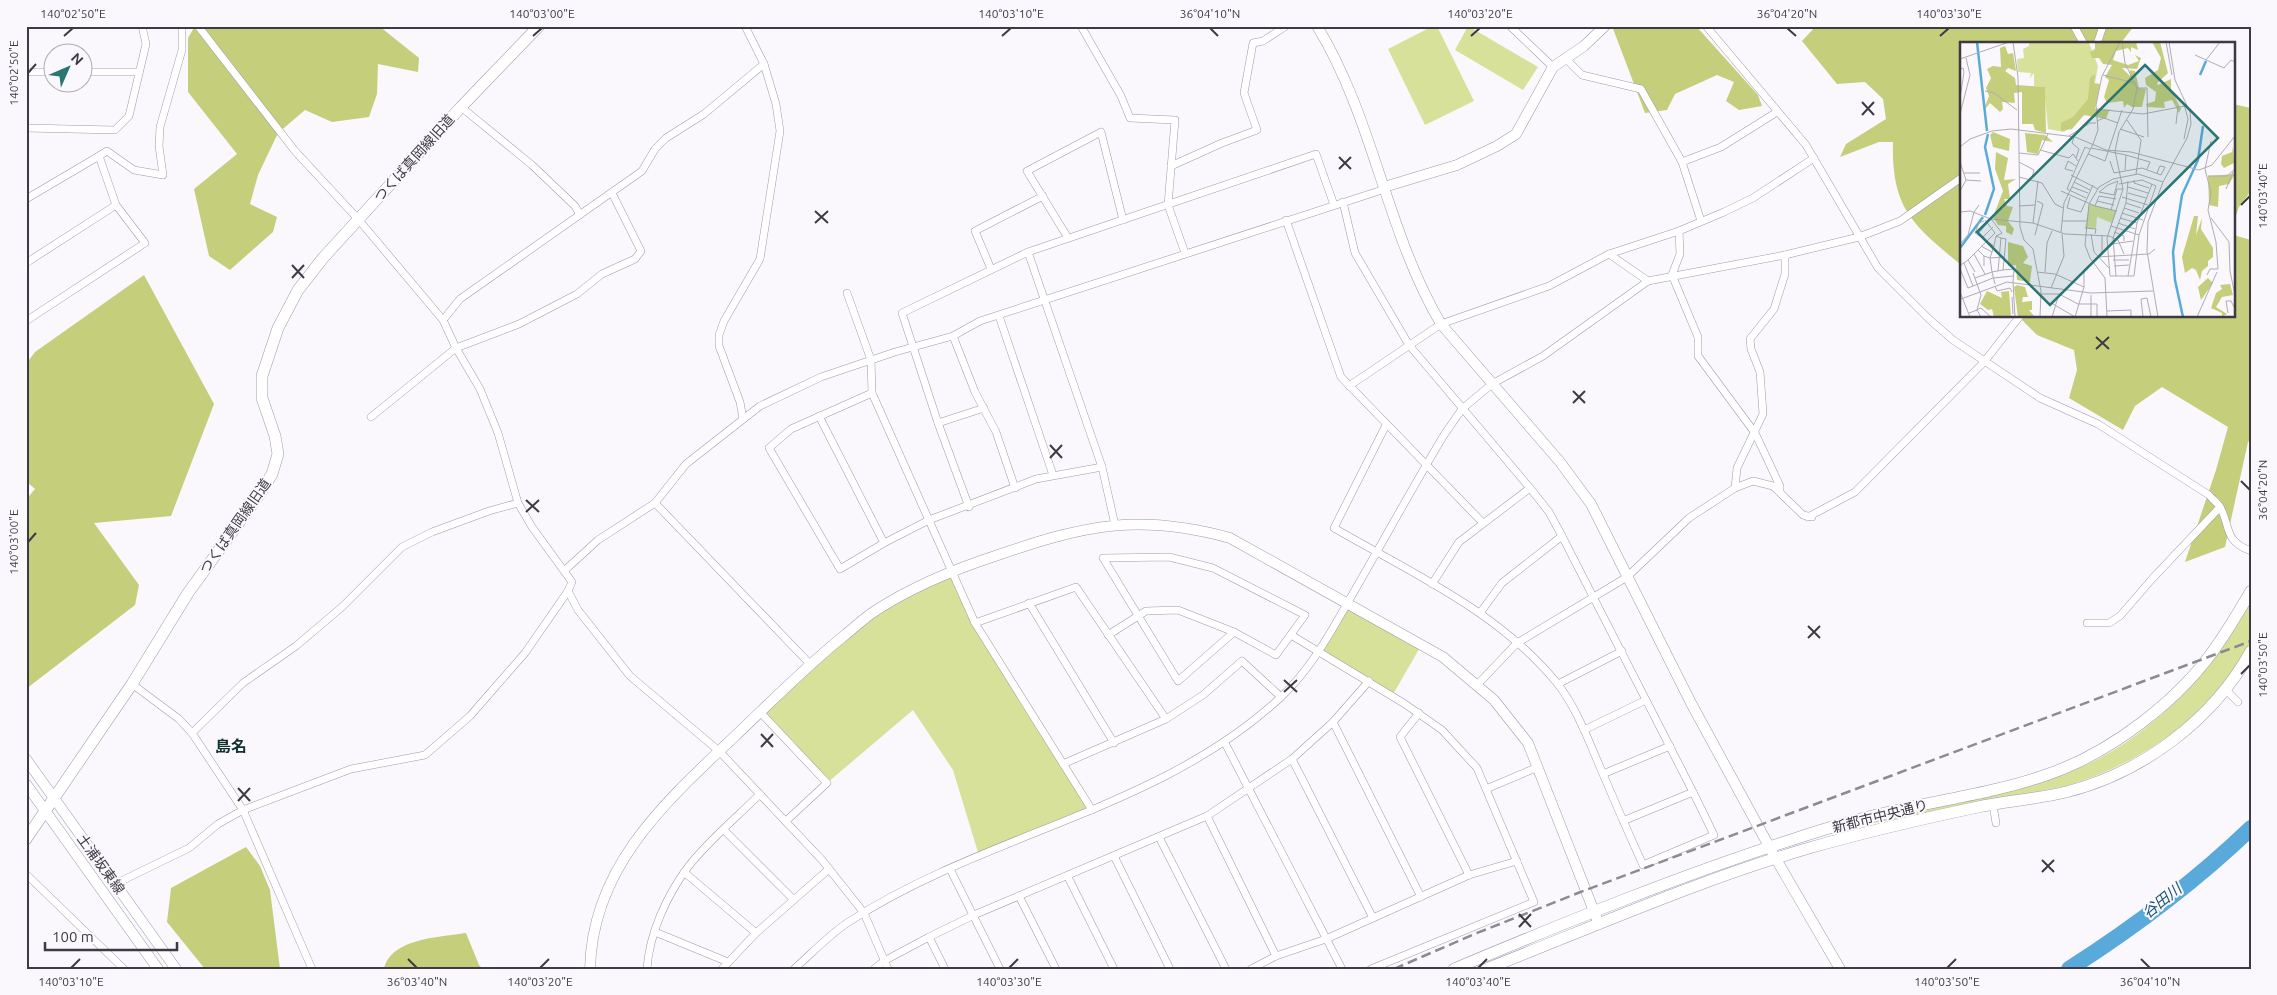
<svg xmlns="http://www.w3.org/2000/svg" width="2277" height="995" viewBox="0 0 2277 995" font-family="Ubuntu,'Noto Sans JP',sans-serif">
	<style>
		.green { fill: #d8e199 }
		.forest { fill: #c5ce7b }
		.lines { fill: none; stroke-linecap: round; stroke-linejoin: round }
		.river { stroke: #59aadb; stroke-width: 16 }
		.street-casing { stroke: #a198ae; stroke-width: 8 }
		.secondary-casing { stroke: #a198ae; stroke-width: 11 }
		.primary-casing { stroke: #a198ae; stroke-width: 12 }
		.street { stroke: #fff; stroke-width: 7 }
		.secondary { stroke: #fff; stroke-width: 10 }
		.primary { stroke: #fff; stroke-width: 11 }
		.rail { stroke: #8d8a92; stroke-width: 2.5; stroke-dasharray: 10 5; stroke-linecap: butt }
		.ticks { fill: none; stroke: #3e3a44; stroke-width: 2 }
		.labels { text-anchor: middle; stroke-width: 4; stroke-linejoin: round; paint-order: stroke }
		.street-label { font-size: 14px; fill: #3e3a44; stroke: #faf8fd }
		.water-label { font-size: 15px; font-style: italic; fill: #145375; stroke: #faf8fd }
		.quarter-label { font-size: 16px; font-weight: bold; fill: #0d3130; stroke: #faf8fd }
		.inset-river { fill: none; stroke: #59aadb; stroke-width: 2.5 }
		.inset-road { fill: none; stroke: #afacb3; stroke-width: 1 }
		.view { fill: #2b7573; fill-opacity: 0.15; stroke: #2b7573; stroke-width: 2.5 }
		.inset-edge { fill: none; stroke: #3e3a44; stroke-width: 2.5 }
		.neatline { fill: none; stroke: #3e3a44; stroke-width: 2 }
		.ticks-label { font-size: 12px; text-anchor: middle; fill: #3e3a44 }
	</style>
	<rect width="100%" height="100%" fill="#faf8fd"/>
	<!-- green -->
	<g class="green">
		<path d="M1433 26H1437L1474 101 1425 125 1388 49Z"/>
		<path d="M1468 26 1538 67 1523 90 1455 50Z"/>
		<path d="M953 570 975 623 1092 810 980 859 953 770 913 710 827 783 760 712 874 611Z"/>
		<path d="M2251 601C2251 613 2253 628 2251 639 2249 648 2241 658 2236 666 2196 726 2134 766 2066 786L1843 829 1856 824C1902 813 1947 802 1992 791 2014 786 2037 782 2059 775 2139 751 2212 674 2251 601Z"/>
		<path d="M1348 602 1422 644 1392 696 1320 652Z"/>
	</g>
	<!-- forest -->
	<g class="forest">
		<path d="M195 26H379L419 58 418 72 378 64 377 94 369 117 332 122 305 110 278 133 258 175 250 204 277 217 273 232 230 270 209 256 194 189 237 154 188 92V38Z"/>
		<path d="M1612 26H1696L1758 95 1762 106 1739 110 1726 101 1734 82 1717 75 1675 94 1667 110 1645 113Z"/>
		<path d="M1816 26H2134L2120 44H1961V265C1913 225 1891 209 1893 142H1879L1840 157 1846 144 1886 119 1883 99 1865 82 1837 84 1802 41Z"/>
		<path d="M2233 104 2251 108V191L2239 207 2233 224Z"/>
		<path d="M2233 235 2251 240V439L2248 442 2225 547 2185 562 2216 470 2228 427 2162 387 2135 406 2123 430 2069 398 2077 370 2074 350 2037 335 2018 316H2233Z"/>
		<path d="M144 275 214 404 171 516 94 523 139 585 135 605 26 689V500L35 489 26 481V364L35 352Z"/>
		<path d="M246 847 260 866 270 890 280 969H205L167 922 171 888Z"/>
		<path d="M466 933 479 965 483 969H384C391 938 441 937 466 933Z"/>
	</g>
	<g class="lines">
		<!-- river -->
		<path class="river" d="M2069 969C2133 928 2196 881 2251 828"/>
		<defs>
			<g id="street">
				<path d="M198 26 295 151 358 219 443 320 456 348 480 389 498 433 518 503 532 527 572 582 568 591 578 610 630 676 719 751 822 860 864 913 888 969"/>
				<path d="M1081 26 1121 96 1130 118 1175 120 1168 205 1185 253"/>
				<path d="M1510 26 1553 67"/>
				<path d="M1706 26 1806 145 1878 268 1930 320 1953 340 2040 398 2098 424 2209 495C2212 499 2218 503 2220 507 2231 526 2223 541 2251 551"/>
				<path d="M2074 26 2084 44"/>
				<path d="M2097 44 2103 26"/>
				<path d="M1565 58 1582 75 1641 89 1682 162 1701 221"/>
				<path d="M26 72H52"/>
				<path d="M82 72H139"/>
				<path d="M461 107 532 165 575 206 580 215"/>
				<path d="M26 128 115 130 129 116 146 44 142 26"/>
				<path d="M99 156 107 151 134 170 163 175 159 146 160 127 182 50V26"/>
				<path d="M1682 162 1721 147 1777 112"/>
				<path d="M1171 166 1222 143 1257 130 1244 93 1253 43 1263 41 1286 26"/>
				<path d="M26 199 99 156 116 205 26 263"/>
				<path d="M1343 202 1355 253 1409 345 1530 488"/>
				<path d="M1286 220 1341 377 1483 523"/>
				<path d="M1679 231 1680 254 1672 275 1698 337V356L1755 433 1780 486V492"/>
				<path d="M1068 238 1027 171 1101 132 1123 220"/>
				<path d="M1028 252 1102 467 1115 525"/>
				<path d="M1609 254 1648 281"/>
				<path d="M991 269 975 231 1043 196"/>
				<path d="M847 293 871 360 872 393 975 623 1092 810"/>
				<path d="M999 316 1053 475"/>
				<path d="M443 320 460 299 642 171 655 149 666 138 704 114 764 64"/>
				<path d="M26 321 145 243 116 205"/>
				<path d="M953 336 975 392 996 432 1015 488"/>
				<path d="M1349 386 1441 324 1549 286 1609 254 1679 231 1724 212 1753 198 1814 158"/>
				<path d="M872 393 791 429 769 448 840 569 884 543 929 520 1036 479 1102 467"/>
				<path d="M819 416 884 543"/>
				<path d="M371 417 456 348 519 324 577 294 602 274 635 259 641 251 612 193"/>
				<path d="M743 419 740 402 719 346V335L724 321 760 259 780 131 776 104 764 64 745 26"/>
				<path d="M938 423 984 408"/>
				<path d="M1386 425 1334 528C1412 573 1499 612 1557 683 1576 707 1588 739 1600 767 1614 800 1628 832 1643 865L1714 835 1693 792 1623 821"/>
				<path d="M1735 488 1737 468 1763 414 1760 372 1751 349 1750 339 1774 309 1785 274V255"/>
				<path d="M655 503 810 664"/>
				<path d="M969 507 938 423 902 313 1028 252 1316 154 1334 205"/>
				<path d="M1808 517 1855 492 1984 362 2020 316"/>
				<path d="M1169 557 1213 568 1305 615 1276 655 1234 632 1178 681 1103 558Z"/>
				<path d="M564 571 598 540 655 503 686 464 760 406 821 377 895 352 953 336 980 321 1385 189"/>
				<path d="M1432 584 1459 542 1530 488 1549 512 1562 536 1646 700 1584 730"/>
				<path d="M1029 603 1114 743"/>
				<path d="M1480 613 1502 583 1562 536"/>
				<path d="M975 623 1076 587 1166 719"/>
				<path d="M2087 623H2109L2120 616 2152 579 2220 507"/>
				<path d="M1108 635 1146 611 1178 610 1234 632"/>
				<path d="M1291 635 1405 704 1442 730 1477 768 1534 902 1371 969"/>
				<path d="M132 684 179 719 192 733 243 810 312 969"/>
				<path d="M1478 684 1517 643 1627 577 1689 518 1735 488 1753 481 1773 486 1803 515 1812 517"/>
				<path d="M1558 684 1622 651"/>
				<path d="M2225 689 2238 702"/>
				<path d="M1646 700 1693 792"/>
				<path d="M760 712 827 783 786 821"/>
				<path d="M1419 713 1400 737 1469 875"/>
				<path d="M1333 722 1421 897"/>
				<path d="M192 733 243 683 296 646 342 607 402 547 432 532 489 511 518 503"/>
				<path d="M1225 743 1342 969"/>
				<path d="M1292 759 1373 918"/>
				<path d="M1063 764 1166 719 1203 695 1242 661 1281 697"/>
				<path d="M1603 774 1670 746"/>
				<path d="M1486 789 1538 767"/>
				<path d="M1993 805 1996 823"/>
				<path d="M1207 816 1276 956"/>
				<path d="M724 830 794 900"/>
				<path d="M1159 837 1226 969"/>
				<path d="M1114 856 1170 969"/>
				<path d="M950 869 1000 969"/>
				<path d="M684 872 756 933"/>
				<path d="M26 874 124 969"/>
				<path d="M1068 877 1114 969"/>
				<path d="M115 884 189 848 218 824 243 810 351 769 425 755 470 716 525 653 568 591"/>
				<path d="M1019 896 1056 969"/>
				<path d="M655 932 728 962"/>
				<path d="M929 937 945 969"/>
				<path d="M647 969C649 934 667 895 688 867 708 841 736 818 760 794"/>
				<path d="M722 969 756 933 829 869"/>
				<path d="M794 969C811 954 828 936 847 923 984 833 1158 811 1280 698 1310 670 1328 637 1348 602 1380 547 1411 490 1444 435L1462 409 1492 384 1543 356 1648 281 1785 255 1859 237 1900 221 1961 178"/>
				<path d="M874 969 884 961 929 937 974 915 1207 816 1292 759 1333 722 1369 681"/>
				<path d="M1251 969 1276 956 1326 939 1469 875 1517 861"/>
			</g>
			<g id="secondary">
				<path d="M1317 26C1374 119 1386 231 1441 324L1560 462 1591 504 1691 703 1776 859 1840 969"/>
				<path d="M1384 187 1457 165 1497 146 1516 134 1553 67 1584 46 1605 26"/>
				<path d="M26 759 176 969"/>
				<path d="M26 784 158 969"/>
				<path d="M590 969C592 868 664 803 733 738 770 703 805 667 845 635 855 627 864 618 875 611 913 586 955 569 998 555 1085 525 1139 513 1230 538L1443 657 1494 700 1528 743 1599 924"/>
			</g>
			<g id="primary">
				<path d="M26 839 132 684 188 593 259 495 272 474 278 454 275 436 262 398V376L278 328 298 290 323 258 461 107 539 26"/>
				<path d="M1454 969C1566 922 1679 876 1794 839 1827 828 1861 818 1895 811 1945 799 1997 792 2046 775 2111 753 2182 699 2220 641 2231 625 2241 608 2251 591"/>
				<path d="M1486 969C1593 927 1699 880 1809 848 1865 832 1921 819 1978 807 2007 801 2037 799 2066 792 2142 773 2213 720 2251 651"/>
			</g>
		</defs>
		<!-- street casing -->
		<use href="#street" class="street-casing"/>
		<!-- secondary casing -->
		<use href="#secondary" class="secondary-casing"/>
		<!-- primary casing -->
		<use href="#primary" class="primary-casing"/>
		<!-- street -->
		<use href="#street" class="street"/>
		<!-- secondary -->
		<use href="#secondary" class="secondary"/>
		<!-- primary -->
		<use href="#primary" class="primary"/>
		<!-- rail -->
		<path class="rail" d="M1394 969 1472 935 1578 893 2251 641"/>
	</g>
	<!-- ticks -->
	<path class="ticks" d="M1210 28 1218 36M1787 28 1796 36M64 36 73 28M533 36 542 28M1002 36 1011 28M1471 36 1480 28M1940 36 1949 28M28 73 36 64M1862 102 1874 115M1862 115 1874 102M1339 157 1351 169M1339 169 1351 157M2241 205 2250 196M815 211 828 223M815 223 828 211M292 265 304 278M292 278 304 265M2096 337 2109 349M2096 349 2109 337M1573 391 1585 403M1573 403 1585 391M1050 445 1062 458M1050 458 1062 445M2241 481 2250 490M526 500 539 512M526 512 539 500M28 542 36 533M1808 626 1820 638M1808 638 1820 626M2241 674 2250 665M1284 680 1297 692M1284 692 1297 680M761 734 773 747M761 747 773 734M238 788 250 801M238 801 250 788M2042 860 2054 872M2042 872 2054 860M1519 914 1531 927M1519 927 1531 914M408 959 417 968M2141 959 2150 968M71 968 80 959M540 968 549 959M1009 968 1018 959M1478 968 1487 959M1947 968 1956 959"/>
	<g class="labels">
		<!-- street labels -->
		<g class="street-label">
			<text transform="translate(414 158) rotate(-48)" y="5">つくば真岡線旧道</text>
			<text transform="translate(235 526) rotate(-55)" y="5">つくば真岡線旧道</text>
			<text transform="translate(1880 816) rotate(-14)" y="5">新都市中央通り</text>
			<text transform="translate(101 864) rotate(54)" y="5">土浦坂東線</text>
		</g>
		<!-- water labels -->
		<g class="water-label">
			<text transform="translate(2162 901) rotate(-39)" y="5">谷田川</text>
		</g>
		<!-- quarter labels -->
		<g class="quarter-label">
			<text x="231" y="752">島名</text>
		</g>
	</g>
	<!-- overview -->
	<g transform="translate(1960 42)">
		<rect width="275" height="275" fill="#faf8fd"/>
		<path d="M69 0 129 1 138 24 130 68 104 90 88 87 84 45 74 44V31L70 36 71 31 58 30 57 17 64 16 63 7 69 4ZM129 162 157 169 152 181 137 175 136 187 125 186Z" fill="#d8e199"/>
		<path d="M135 0H176L178 8 171 5V10L168 6 156 9 153 18 168 23 179 19 175 13 181 16 177 27 162 26 170 34V28L175 29 179 46 186 47 182 65H172L167 62 164 66 163 59 147 61 144 55 149 38 145 35 152 23 143 22 139 16H132L130 10 135 7ZM192 0H200L208 31 197 41 198 43 211 37V47L221 67 219 71 212 58 204 60 205 66 187 65 186 62 195 59 196 50 186 43 185 36 198 28 201 16ZM45 4 48 12 53 11 56 29 48 26 45 29 55 36 56 43 85 45 86 91 75 88 73 82H62V50L54 51 55 61 42 60 43 67 40 70 30 61 25 67V75L24 67 29 54 26 46 31 36 27 27 33 24 41 25 40 6ZM135 32 134 41 140 42 135 67 154 68 149 69 146 77 124 73 112 87 101 89V81L113 75 128 57 130 36ZM33 90 50 97 49 109 33 105 30 93ZM65 91 85 93 93 100 82 98 78 112 67 110ZM273 104 274 121 264 126 261 122 262 114 272 110ZM36 110 48 116 44 138 56 137 48 142 50 157H44L47 164 53 165 48 179 54 187 52 193 46 190V184L38 183 33 175 43 149 35 127ZM275 132 269 142 259 144 258 165 249 163 248 134ZM234 174H238L236 193 242 176 241 187 253 206V215L248 219V224L242 229 240 238 236 228 232 226 225 231 222 215ZM48 200 63 204 68 215 63 221 72 224 70 240 57 238 56 223 48 224ZM248 236 253 241 241 258 238 245ZM270 242 273 253 262 255 256 265 267 272 262 275V271L251 266 256 251 262 247 260 243ZM57 243 65 245 68 255H63L62 260 72 259V268H69L74 274 58 275 54 245ZM27 249 42 256 41 250 49 249 51 275H34L32 267 28 268 20 262Z" fill="#c5ce7b"/>
		<path class="inset-river" d="M17 0 27 89M240 33 246 19M25 173 34 147 25 105 28 92M0 206 23 175M223 275 215 238 213 210 222 153 238 118 243 84"/>
		<path class="inset-road" d="M53 0 58 35 60 185 64 198 73 207 81 249 80 275M162 0 165 21 177 46H187L188 95M206 0 212 33M235 13 264 26 271 18 275 20M0 17 49 0M246 18 260 0M0 27 3 26 4 30 0 56M143 33 174 41M25 49 34 51 57 68M224 62 228 77 224 97M136 67 183 72 225 64M0 72 10 33 6 16M167 78 181 98 176 132M137 79 144 76 158 81M216 82 218 64M160 87 184 95M109 94 130 81H136M114 95 112 101 119 107 116 116M133 102 138 88 136 63 142 34 160 0M0 105 10 97 32 89 51 87 115 95 146 108 171 110 239 128 252 123 275 94M131 106 166 113M80 108 109 116 113 112 118 119M59 111 78 113 88 92M128 112 145 119M145 119 162 68M150 119 154 131 182 126 201 133 205 125 200 124 197 131M0 120 6 138 0 149M59 120 74 128 72 136M165 128 166 113 190 120 187 127M113 129 105 127 108 119 116 124M4 131H20M111 133 138 147M248 134H267L275 127M59 135 82 141 95 162 103 166M6 138 21 139M174 138V141L189 146M158 139 154 153 139 150 148 143ZM114 140 130 148M112 145 128 151M168 145 188 151M266 147 273 130M101 149 135 164 157 169M168 151 186 156M110 155 107 166 121 170 133 143M162 155 188 163M126 156 107 147 125 105 130 107M137 159 154 163M166 161 181 166M59 164 75 163M135 164 139 154 156 157M164 166 179 171M151 168 157 147H163M0 170 10 169 31 177 42 191 36 194M162 171 183 178M160 176 177 181M251 176 269 200 270 229 275 253M31 177 73 181 105 192 149 194 158 198 164 212M24 179 19 181 15 191 34 204 32 210M102 179H126M73 181 78 139M158 181 175 187M151 184 179 193M125 186 136 187 135 192M101 190 104 161 133 102M154 190 164 194V199M18 192 28 180M131 192 134 210 149 226M75 193 83 162 77 159M22 196 33 185M41 196 46 197 43 228M0 202 8 193 14 170 19 163M152 202 173 199M21 204 32 210 30 216 24 214M34 204 36 194 41 196 38 229M18 208 24 214V224M14 212 25 232M142 213V193M8 218 35 191 25 178M153 218H169M4 221 8 218 15 230M0 223 4 221 13 244M154 224 169 223M0 227 8 246 33 236 53 234M77 230 95 232 124 245M85 230 87 201 92 189M247 233 250 227H258L256 200 248 168 251 151 245 127 251 99M150 234 147 196 163 147 155 109 159 90 173 67 177 46M150 234H174L179 193 196 144 182 138 159 142M156 234 153 196 166 161 168 139M168 234 177 181 192 142M15 236 32 230 30 216 45 215M53 240 55 275M35 242 32 230 43 228 54 227 53 240M35 244 37 249 50 246 52 250M91 246 104 214 102 192M0 250 10 275M81 252H99L118 262H137V275M131 253V275M52 255 53 272M1 257 47 240 131 251 193 249M93 262 115 275M147 269 171 268V275M9 271 17 268 21 253 13 231M268 271 266 259H271L274 265M21 275 17 268 21 266 31 275M92 275 99 252M115 275 124 245V228L137 215 189 212 195 207M147 275 145 236 130 216 125 203 129 162 139 145 153 137 178 132 203 140M183 275 181 257 187 256 191 275M198 275 187 209 188 180 203 140 227 96 231 82 230 70 215 38 209 0M237 275 257 230"/>
		<path class="view" d="M185 23 258 96 90 263 17 190Z"/>
		<rect width="275" height="275" class="inset-edge"/>
	</g>
	<!-- border -->
	<rect width="2277" height="995" fill="none" stroke="#faf8fd" stroke-width="55"/>
	<!-- north arrow -->
	<g transform="translate(68 68) rotate(45)"><circle r="24" fill="#faf8fd" stroke="#afacb3"/>
	<path d="M0-4L9 19L0 12L-9 19Z" fill="#2b7573"/>
	<text y="-8" font-size="14" font-weight="bold" text-anchor="middle" fill="#3e3a44">N</text>
	</g>
	<!-- scale -->
	<path d="M45 942v8h132v-8" fill="none" stroke="#3e3a44" stroke-width="2.5"/>
	<text x="52" y="942" font-size="15" fill="#3e3a44" stroke="#faf8fd" stroke-width="4" paint-order="stroke">100 m</text>
	<rect x="28" y="28" width="2222" height="940" class="neatline"/>
	<g class="ticks-label">
		<text x="73" y="18">140°02'50"E</text>
		<text x="542" y="18">140°03'00"E</text>
		<text x="1011" y="18">140°03'10"E</text>
		<text x="1210" y="18">36°04'10"N</text>
		<text x="1480" y="18">140°03'20"E</text>
		<text x="1787" y="18">36°04'20"N</text>
		<text x="1949" y="18">140°03'30"E</text>
		<text transform="translate(14 73) rotate(-90)" y="4">140°02'50"E</text>
		<text transform="translate(2263 196) rotate(-90)" y="4">140°03'40"E</text>
		<text transform="translate(2263 490) rotate(-90)" y="4">36°04'20"N</text>
		<text transform="translate(14 542) rotate(-90)" y="4">140°03'00"E</text>
		<text transform="translate(2263 665) rotate(-90)" y="4">140°03'50"E</text>
		<text x="71" y="986">140°03'10"E</text>
		<text x="417" y="986">36°03'40"N</text>
		<text x="540" y="986">140°03'20"E</text>
		<text x="1009" y="986">140°03'30"E</text>
		<text x="1478" y="986">140°03'40"E</text>
		<text x="1947" y="986">140°03'50"E</text>
		<text x="2150" y="986">36°04'10"N</text>
	</g>
</svg>
